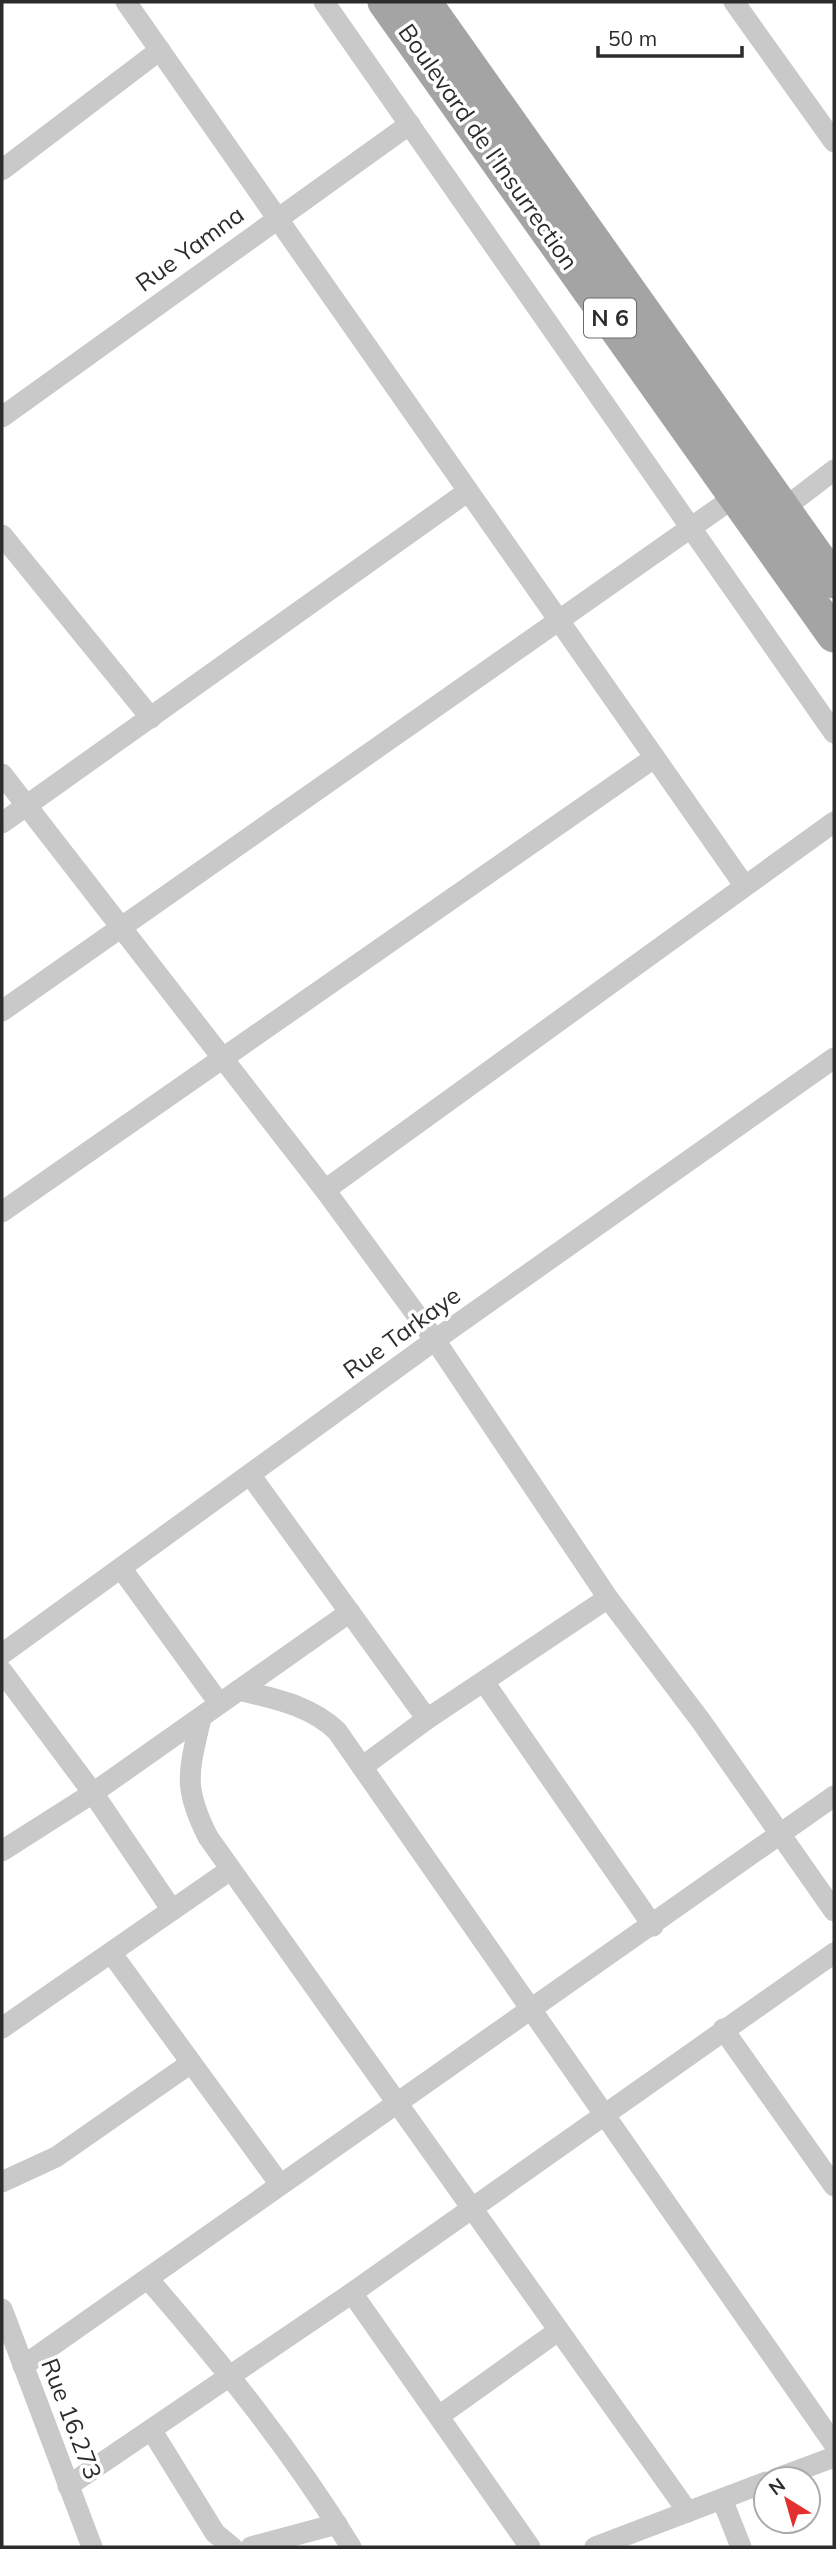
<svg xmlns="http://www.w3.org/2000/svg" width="836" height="2549" viewBox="0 0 836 2549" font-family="Mulish,sans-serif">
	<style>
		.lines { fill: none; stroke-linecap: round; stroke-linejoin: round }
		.minor { stroke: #c9c9c9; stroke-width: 21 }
		.primary { stroke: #a4a4a4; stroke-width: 35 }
		.labels { text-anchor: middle; stroke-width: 7; stroke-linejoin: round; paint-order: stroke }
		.shield { fill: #fff; stroke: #6b6b6b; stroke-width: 2 }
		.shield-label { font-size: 23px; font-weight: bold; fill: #2c2c2c }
		.street-label { font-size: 24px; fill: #2c2c2c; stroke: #fff }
	</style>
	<rect width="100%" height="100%" fill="#fff"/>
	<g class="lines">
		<!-- minor -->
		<g class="minor">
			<path d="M126 2 744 885"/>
			<path d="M324 2 834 733"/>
			<path d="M734 2 834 142"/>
			<path d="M2 170 160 50"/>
			<path d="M2 417 410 124"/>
			<path d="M783 509 834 470"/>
			<path d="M2 535 151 718"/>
			<path d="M2 774 325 1190 435 1340 608 1598 701 1721 834 1911"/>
			<path d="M2 823 467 492"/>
			<path d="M2 1011 736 496"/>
			<path d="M325 1190 834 822"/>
			<path d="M2 1212 654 758"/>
			<path d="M251 1476 427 1719"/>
			<path d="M121 1568 219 1703"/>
			<path d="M2 1654 435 1340 834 1058"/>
			<path d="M2 1671 93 1793 172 1910"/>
			<path d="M484 1682 653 1926"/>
			<path d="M239 1690C275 1699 310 1705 337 1731L834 2444"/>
			<path d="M201 1718C189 1771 182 1786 208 1837L688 2512"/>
			<path d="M362 1767 427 1719 608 1598"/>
			<path d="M2 1851 93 1793 350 1612"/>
			<path d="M112 1954 279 2183"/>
			<path d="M2 2028 230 1870"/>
			<path d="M723 2029 834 2186"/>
			<path d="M2 2182 56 2157 191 2063"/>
			<path d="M148 2279C222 2364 292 2451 351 2547"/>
			<path d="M352 2293 530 2547"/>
			<path d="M2 2309 92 2547"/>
			<path d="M23 2366 834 1796"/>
			<path d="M439 2416 558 2331"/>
			<path d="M152 2431 215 2533 232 2547"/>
			<path d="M775 2479 834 2457"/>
			<path d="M68 2486 352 2293 834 1953"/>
			<path d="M722 2499 741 2547"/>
			<path d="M251 2547 337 2524"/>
			<path d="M595 2547 766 2482"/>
		</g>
		<!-- primary -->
		<g class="primary">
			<path d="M385 2 834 635"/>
			<path d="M424 2 834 581"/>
		</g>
	</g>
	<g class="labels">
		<!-- shield labels -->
		<rect class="shield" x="584" y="298.5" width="52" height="39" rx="5"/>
		<g class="shield-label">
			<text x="610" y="326">N 6</text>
		</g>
		<!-- street labels -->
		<g class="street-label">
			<text transform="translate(488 147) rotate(55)" y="8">Boulevard de l'Insurrection</text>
			<text transform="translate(190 249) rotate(-36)" y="8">Rue Yamna</text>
			<text transform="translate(402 1333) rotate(-36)" y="8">Rue Tarkaye</text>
			<text transform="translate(71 2419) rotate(69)" y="8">Rue 16.273</text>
		</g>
	</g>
	<!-- border -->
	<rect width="836" height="2549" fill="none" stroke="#2c2c2c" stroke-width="7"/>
	<!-- north arrow -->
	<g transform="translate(787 2500) rotate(323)"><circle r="33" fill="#ffffff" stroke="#ababab" stroke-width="2"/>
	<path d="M0-5L12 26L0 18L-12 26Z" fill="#e32f2f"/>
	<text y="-10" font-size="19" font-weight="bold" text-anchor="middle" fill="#2c2c2c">N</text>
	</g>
	<!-- scale -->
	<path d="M598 46v10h144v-10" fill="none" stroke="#2c2c2c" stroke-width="3.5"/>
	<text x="608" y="46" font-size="21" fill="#2c2c2c" stroke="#ffffff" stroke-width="5" paint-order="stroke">50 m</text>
</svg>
